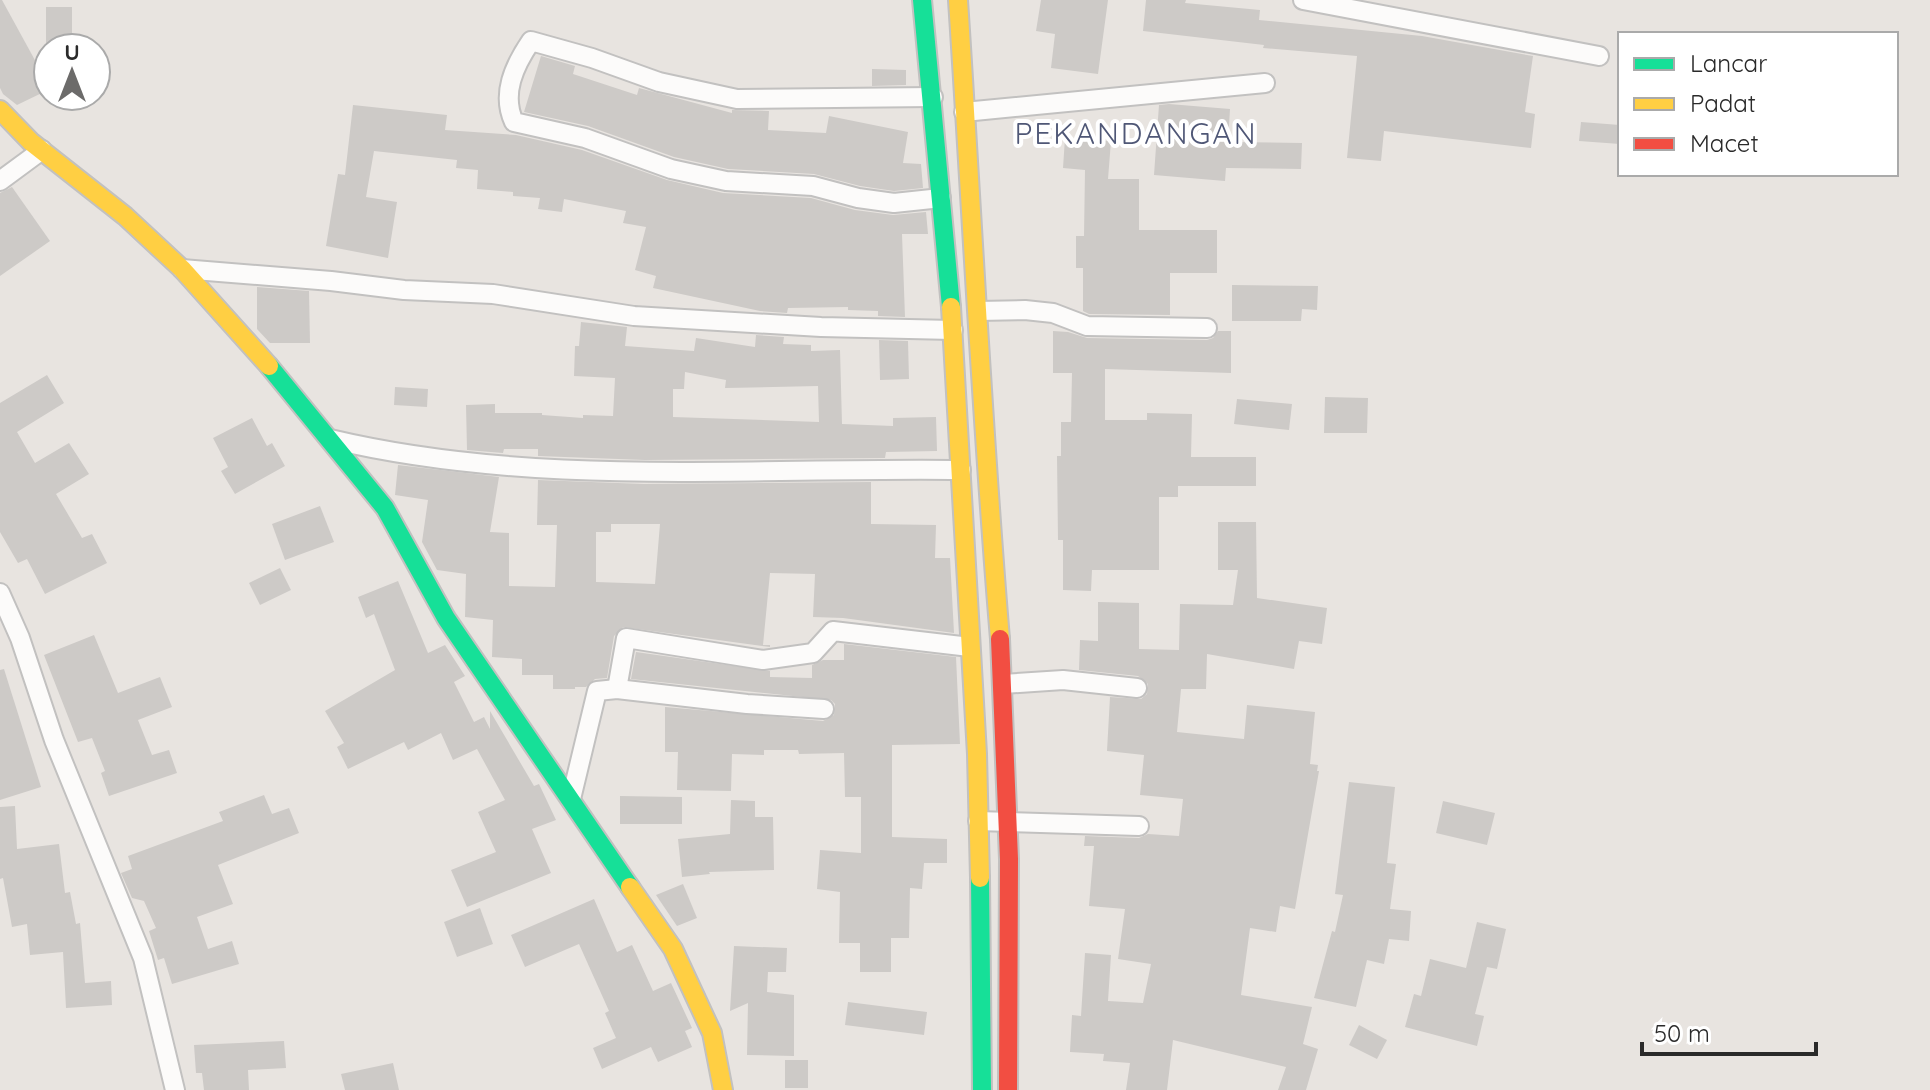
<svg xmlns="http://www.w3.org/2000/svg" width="1930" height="1090" viewBox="0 0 1930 1090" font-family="Quicksand,sans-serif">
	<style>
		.building { fill: #cdcac7; fill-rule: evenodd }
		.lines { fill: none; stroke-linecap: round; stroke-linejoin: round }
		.street-casing { stroke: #c2c1c0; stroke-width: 22 }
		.fast-casing { stroke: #c2c1c0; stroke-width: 22 }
		.slow-casing { stroke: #c2c1c0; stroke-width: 22 }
		.jam-casing { stroke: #c2c1c0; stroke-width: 22 }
		.street { stroke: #fcfbfa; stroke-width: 18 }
		.fast { stroke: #16e098; stroke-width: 18 }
		.slow { stroke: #ffcf43; stroke-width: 18 }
		.jam { stroke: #f24e42; stroke-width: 18 }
		.labels { text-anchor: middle; stroke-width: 8; stroke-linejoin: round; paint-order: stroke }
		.quarter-label { font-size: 30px; letter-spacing: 2px; fill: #4f5776; stroke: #fff }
	</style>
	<rect width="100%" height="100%" fill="#e8e4e0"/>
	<!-- building -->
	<g class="building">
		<path d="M0 0H2L48 84V90L17 105 3 94 0 88Z"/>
		<path d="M1041 0H1108L1098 74 1051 68 1055 34 1036 31Z"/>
		<path d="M1146 0H1186L1185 3 1260 10 1259 20 1422 36 1533 56 1525 112 1535 114 1531 148 1384 131 1381 161 1347 158 1357 56 1263 48 1264 45 1143 31Z"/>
		<rect x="46" y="7" width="26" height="41"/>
		<path d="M541 56 575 66 573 74 637 95 639 88 732 113V110L769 111 768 130 826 133 829 116 908 132 903 163 921 164 923 188 894 191 860 186 814 174 728 169 674 157 588 126 524 112Z"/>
		<path d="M872 69 906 70V85L872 86Z"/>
		<path d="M1169 104 1230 109 1228 142 1302 143 1301 169 1226 168 1225 181 1154 175 1159 105Z"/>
		<path d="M353 105 447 115 445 130 516 135 582 150 667 180 723 193 811 198 855 210 893 215 926 212 928 234H902L905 317 878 316V311L848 310V307L788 308 787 313 760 311 653 288 656 276 635 270 646 227 623 223 626 211 564 199 562 212 538 209 540 198 513 196V192L477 189 478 170 456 168 457 160 374 151 366 197 397 202 388 258 326 246 338 174 345 175Z"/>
		<path d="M1581 122 1620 125V144L1579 141Z"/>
		<path d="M1065 138 1111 141 1108 179H1139V230H1217V273H1170V315L1089 314 1083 311V268H1076V236H1084L1085 170 1063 168Z"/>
		<path d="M12 187 50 241 0 276V193Z"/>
		<path d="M1232 285 1318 286 1317 310 1302 309 1301 321H1232Z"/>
		<path d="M257 287 309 291 310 343H270L257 329Z"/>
		<path d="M581 322 627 327 625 346 694 351 696 338 755 347 756 335 784 337 783 344 811 345V351L840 350 842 424 893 426V418L936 417 937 451 886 452 885 458 645 460 538 456V449H504L503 453 467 450 466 405 495 404V413H542V415L583 418V415L613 416 615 378 574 376 575 346H579ZM685 372 726 380 725 388 818 386 819 422 673 417V389H684Z"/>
		<path d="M1053 331 1068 332 1087 338 1207 340 1213 338 1218 331H1231V373L1105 369V420H1147V413L1192 414 1191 457H1256V486H1178V497H1159V570H1092L1091 591 1063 590V540H1058L1057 456H1061V422H1071L1072 373H1053Z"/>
		<path d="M879 340 908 341 909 379 880 380Z"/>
		<path d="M47 375 64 403 17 432 35 463 69 443 89 474 56 494 82 538 92 534 107 563 45 594 27 559 18 563 0 532V403Z"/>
		<path d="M395 387 428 389 427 407 394 405Z"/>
		<path d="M1325 397 1368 398 1367 433H1324Z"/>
		<path d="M1237 399 1292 404 1289 430 1234 424Z"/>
		<path d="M252 418 267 446 272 443 285 466 235 494 221 471 228 467 213 438Z"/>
		<path d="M398 465 499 477 490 532 509 533V586L555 587 557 525H537L538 480 644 484 871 482V524L936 525 935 558H950L954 633 843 618 813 617 815 574 770 573 763 645H770V647L623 627 614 636 607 678 595 679 586 687H575V689H553V675H522V659L492 657 493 620 465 617 466 574 437 570 422 542 428 500 395 495ZM611 524H660L655 584 596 582V532H611Z"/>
		<path d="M320 506 334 542 285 560 272 524Z"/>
		<path d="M1218 522H1256L1257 598 1327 608 1322 644 1299 641 1294 669 1207 654 1206 689H1181L1177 732 1244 739 1247 705 1315 712 1310 764 1318 765 1317 771H1319L1295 909 1280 906 1276 932 1250 928 1241 995 1312 1007 1303 1044 1318 1049 1306 1090H1278L1286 1067 1173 1040 1167 1090H1126L1130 1063 1103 1061 1104 1054 1070 1052 1072 1015 1081 1016 1085 953 1111 955 1108 1001 1143 1003 1151 964 1118 959 1125 909 1089 906 1094 846H1084L1085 836 1139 838 1148 834 1179 836 1183 799 1140 795 1144 755 1107 751 1110 697 1141 699 1147 694 1148 684 1138 676 1079 670 1080 640 1098 641V602L1139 603V649L1179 650 1180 604 1233 605 1238 570H1218Z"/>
		<path d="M280 568 291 590 260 605 249 583Z"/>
		<path d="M398 581 428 653 445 645 465 676 454 682 474 722 484 717 490 729V711L534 786 539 784 556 820 532 829 551 873 467 907 451 870 496 852 478 812 505 800 477 749 453 760 441 733 408 750 404 742 348 769 337 747 344 743 325 711 395 670 374 614 366 618 358 597Z"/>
		<path d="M94 635 118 693 160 677 172 707 138 720 152 755 169 750 177 773 109 796 101 773 105 771 92 738 78 742 44 655Z"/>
		<path d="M844 644 956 657 960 744 892 745V837L947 839V863H924L922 889 910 888 909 938H891V972H860V943H839L840 892 817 889 820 850 861 853V797H845L844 753 799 754 798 750H764V755L732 754 731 791 677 790 678 752H665V707L823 721 834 715 835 704 831 700 631 679 636 652 770 671V677L812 678V665L823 660H844Z"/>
		<path d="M4 669 41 787 0 800V670Z"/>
		<path d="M1349 782 1395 787 1387 863 1396 864 1390 909 1411 911 1409 941 1389 939 1384 964 1367 960 1356 1007 1314 998 1332 931 1335 932 1343 895 1335 894Z"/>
		<path d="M264 795 272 814 289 808 299 833 218 865 233 904 197 917 208 949 232 941 239 964 172 984 164 958 158 960 149 931 156 928 144 901 132 898 121 873 132 869 128 856 223 821 219 812Z"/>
		<path d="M620 796 682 797V824H620Z"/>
		<path d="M731 800 755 801V817H773L774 870 709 872 710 874 682 877 678 839 730 834Z"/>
		<path d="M1443 801 1495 813 1487 845 1436 833Z"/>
		<path d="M15 806 17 849 59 844 65 893 70 892 76 924 80 923 85 983 111 981 112 1005 66 1008 63 952 30 955 27 924 12 927 3 878 0 879V807Z"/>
		<path d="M683 884 697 918 677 926 656 895Z"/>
		<path d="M594 899 617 952 632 945 653 991 671 983 692 1028 685 1031 692 1047 658 1062 651 1047 602 1069 593 1048 616 1038 605 1013 609 1011 579 944 525 967 511 935Z"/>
		<path d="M480 908 493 944 457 957 444 922Z"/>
		<path d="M1477 922 1506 929 1497 969 1487 967 1475 1014 1484 1016 1477 1046 1405 1027 1414 994 1421 996 1430 959 1466 968Z"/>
		<path d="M734 946 787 948 786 972H768L767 992 794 995V1056L747 1055 748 1003 730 1011Z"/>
		<path d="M848 1002 927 1012 924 1035 845 1025Z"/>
		<path d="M1359 1025 1387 1040 1377 1059 1349 1045Z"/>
		<path d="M284 1041 286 1068 248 1070 249 1090H204L202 1073H196L194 1045Z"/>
		<rect x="785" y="1060" width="23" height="28"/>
		<path d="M393 1063 399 1090H345L341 1074Z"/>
	</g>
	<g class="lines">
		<defs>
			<g id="street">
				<path d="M1303 0 1599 56"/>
				<path d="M933 97 737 99 659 82 592 58 531 41C514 66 501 94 514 122L585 138 671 169 726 181 813 186 858 198 894 203 941 198"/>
				<path d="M964 112 1265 83"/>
				<path d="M0 181 42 150"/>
				<path d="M182 269 331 281 404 290 493 294 634 316 821 327 953 330"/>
				<path d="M978 311 1025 310 1053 313 1087 326 1207 328"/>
				<path d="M330 439C536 488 752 467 961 470"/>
				<path d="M0 593 20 638 54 740 143 958 175 1090"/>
				<path d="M1003 684 1063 680 1137 688"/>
				<path d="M617 689 626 638 763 660 813 653 833 631 970 647"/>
				<path d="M571 799 597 691 617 689 747 704 824 709"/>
				<path d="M978 821 1139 826"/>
			</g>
			<g id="fast">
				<path d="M922 0 951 307"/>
				<path d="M269 366 385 508 446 618 630 887"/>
				<path d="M980 878 982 1090"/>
			</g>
			<g id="slow">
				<path d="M958 0C972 213 982 426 1000 639"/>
				<path d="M0 110 31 142 125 216 182 269 269 366"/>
				<path d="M951 307 977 754 980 878"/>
				<path d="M630 887 673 949 712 1033 723 1090"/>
			</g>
			<path id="jam" d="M1000 639 1009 859 1008 1090"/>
		</defs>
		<!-- street casing -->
		<use href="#street" class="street-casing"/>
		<!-- fast casing -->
		<use href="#fast" class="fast-casing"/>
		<!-- slow casing -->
		<use href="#slow" class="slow-casing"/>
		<!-- jam casing -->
		<use href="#jam" class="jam-casing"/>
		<!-- street -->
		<use href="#street" class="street"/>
		<!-- fast -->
		<use href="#fast" class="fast"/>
		<!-- slow -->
		<use href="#slow" class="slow"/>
		<!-- jam -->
		<use href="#jam" class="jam"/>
	</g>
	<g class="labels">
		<!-- quarter labels -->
		<g class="quarter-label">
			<text x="1136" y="144">PEKANDANGAN</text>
		</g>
	</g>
	<!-- legend -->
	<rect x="1618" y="32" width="280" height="144" fill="#ffffff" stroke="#aaaaaa" stroke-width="2"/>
	<rect x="1634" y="58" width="40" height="12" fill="#16e098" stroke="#aaaaaa" stroke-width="2"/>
	<text x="1690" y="72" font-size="24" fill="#2a2a2a">Lancar</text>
	<rect x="1634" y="98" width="40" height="12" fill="#ffcf43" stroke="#aaaaaa" stroke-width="2"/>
	<text x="1690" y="112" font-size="24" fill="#2a2a2a">Padat</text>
	<rect x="1634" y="138" width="40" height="12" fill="#f24e42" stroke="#aaaaaa" stroke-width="2"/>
	<text x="1690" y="152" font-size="24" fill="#2a2a2a">Macet</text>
	<!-- north arrow -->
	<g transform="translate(72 72)"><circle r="38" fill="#ffffff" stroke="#aaaaaa" stroke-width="2"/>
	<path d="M0-6L14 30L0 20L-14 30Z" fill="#6c6b6a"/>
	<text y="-12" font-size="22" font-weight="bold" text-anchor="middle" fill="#2a2a2a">U</text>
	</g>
	<!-- scale -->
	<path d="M1642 1042v12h174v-12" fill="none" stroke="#2a2a2a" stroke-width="4"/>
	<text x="1654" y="1042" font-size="24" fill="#2a2a2a" stroke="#ffffff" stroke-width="6" paint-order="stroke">50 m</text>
</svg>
